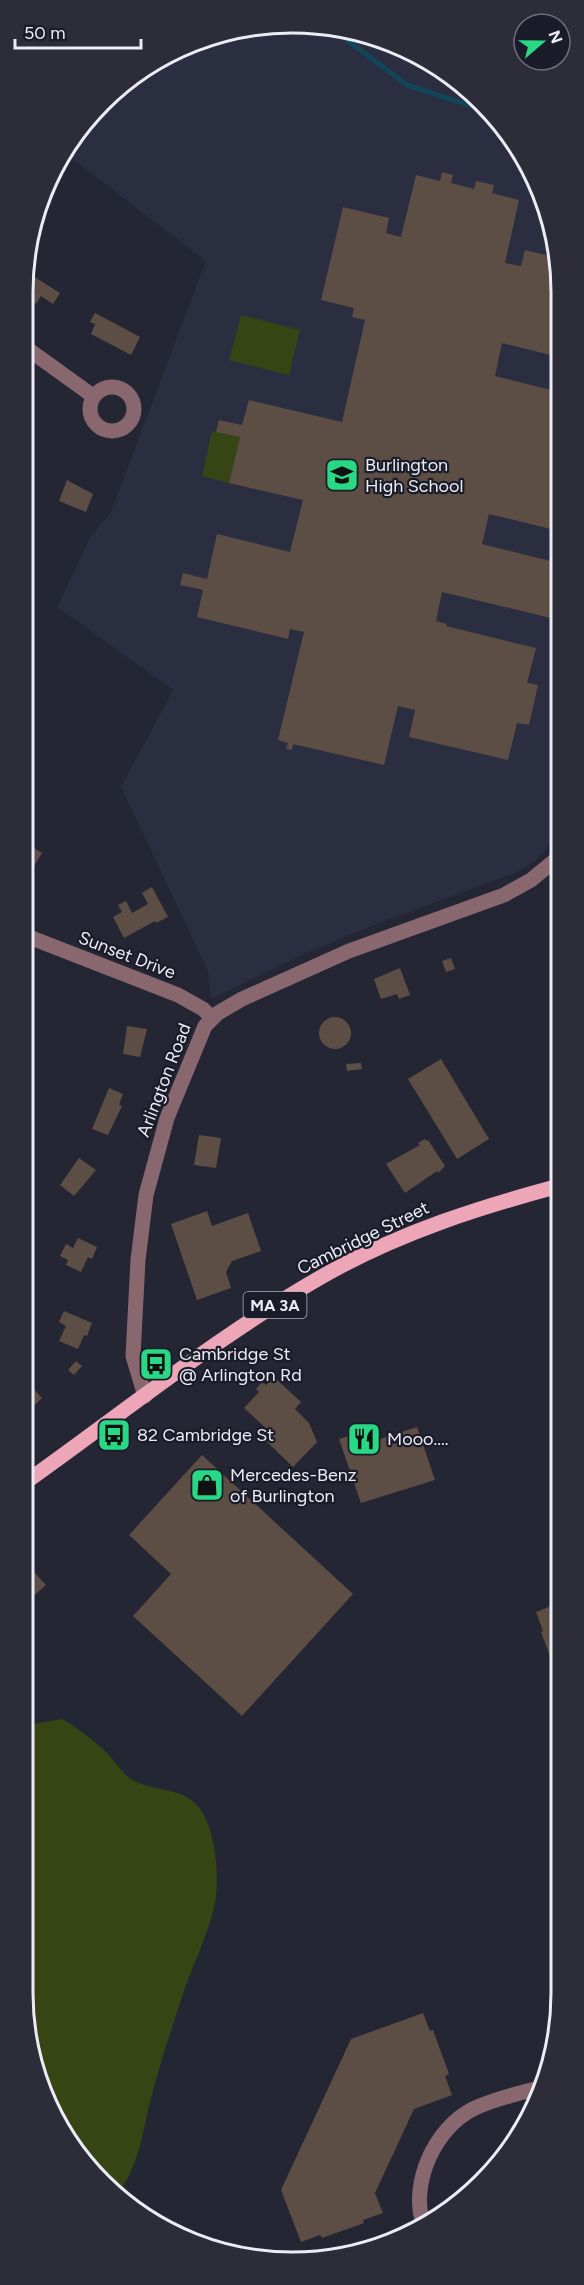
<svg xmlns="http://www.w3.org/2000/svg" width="584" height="2285" viewBox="0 0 584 2285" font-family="Figtree,sans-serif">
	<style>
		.built { fill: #2b2d40 }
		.green { fill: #374514 }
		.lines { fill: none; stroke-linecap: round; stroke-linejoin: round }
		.stream { stroke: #114557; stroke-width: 5 }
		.building { fill: #5c4e44 }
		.minor { stroke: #89676f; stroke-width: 15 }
		.major { stroke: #eda6b7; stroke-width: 15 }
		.labels { text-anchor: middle; stroke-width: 4.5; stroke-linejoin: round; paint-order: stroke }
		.shield { fill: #1b1c29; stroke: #adaeb8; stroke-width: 1.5 }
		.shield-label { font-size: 16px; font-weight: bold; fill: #ebecf5 }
		.poi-label { font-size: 18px; fill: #ebecf5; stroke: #1b1c29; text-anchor: start }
		.street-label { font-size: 18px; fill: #ebecf5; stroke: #1b1c29 }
		.rim { fill: none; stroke: #ebecf5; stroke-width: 3 }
	</style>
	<rect width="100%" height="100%" fill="#242633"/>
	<!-- built -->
	<path class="built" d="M328 25 412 50 483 102 534 173 559 257V835L535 861 520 871 372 926 302 955 211 999 208 971 121 787 173 690 57 607 91 536 110 514 206 261 63 152 128 78 223 32Z"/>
	<!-- green -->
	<g class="green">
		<path d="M241 315 300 330 289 375 229 360Z"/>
		<path d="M212 431 240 437 229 483 202 476Z"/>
		<path d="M62 1719C78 1728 93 1740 106 1752 114 1760 121 1772 131 1779 151 1792 179 1786 197 1805 215 1825 219 1871 216 1896 212 1927 194 1961 184 1991 173 2024 162 2057 153 2091 143 2125 141 2164 118 2193L90 2171 43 2096 23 1993V1726Z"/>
	</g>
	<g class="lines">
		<!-- stream -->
		<path class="stream" d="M327 25 407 85 490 112"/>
	</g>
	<!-- building -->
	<g class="building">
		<path d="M442 172 453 175 451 183 474 189 476 181 494 185 492 193 519 200 505 263 521 266 525 250 559 258V357L502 343 495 376 559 392V531L489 514 482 544 559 563V620L442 592 436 621 447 624 446 626 536 648 527 683 538 685 529 725 517 723 508 760 409 737 415 710 398 706 384 765 293 744 292 750 286 749 288 743 278 740 304 632 290 629 288 639 197 617 203 590 180 585 183 573 207 579 217 534 290 552 303 500 229 483 240 437 216 432 219 420 242 425 249 400 342 422 365 320 352 317 354 308 321 300 343 207 389 218 386 233 401 237 416 175 440 181Z"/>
		<path d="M25 271 60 293 53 304 41 296 36 304 27 297 28 295 25 293Z"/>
		<path d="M95 313 140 337 131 355 91 334 95 324 90 322Z"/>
		<path d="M67 480 93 494 86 512 59 501Z"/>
		<path d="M24 842 42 853 32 869 24 863Z"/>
		<path d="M152 887 168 917 156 923 155 921 124 938 113 917 122 912 118 905 126 901 132 913 148 904 142 893Z"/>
		<path d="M451 958 455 969 446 972 442 961Z"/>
		<path d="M400 968 410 995 399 999 397 994 381 999 374 979Z"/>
		<circle cx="335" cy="1033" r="16"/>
		<path d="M127 1026 147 1029 140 1057 123 1054Z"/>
		<path d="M441 1059 489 1139 457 1159 408 1079Z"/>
		<path d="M361 1063 362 1069 347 1071 346 1064Z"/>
		<path d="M109 1088 123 1094 119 1105 122 1106 108 1135 92 1129Z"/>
		<path d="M199 1135 221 1138 216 1168 194 1165Z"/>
		<path d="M425 1139 426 1141 428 1140 445 1166 438 1173 437 1171 405 1193 386 1164 420 1145 418 1143Z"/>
		<path d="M79 1158 96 1170 74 1196 60 1185Z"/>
		<path d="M207 1211 212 1226 248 1213 261 1251 232 1261 226 1272 231 1288 197 1300 171 1224Z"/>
		<path d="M78 1238 97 1247 92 1259 88 1257 81 1272 66 1265 68 1260 60 1256 66 1244 73 1248Z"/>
		<path d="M64 1311 92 1323 87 1336 84 1335 78 1349 59 1341 66 1326 59 1322Z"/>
		<path d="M76 1361 82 1366 74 1375 68 1370Z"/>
		<path d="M274 1377 301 1402 295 1409 309 1423 317 1442 293 1467 265 1440 271 1433 244 1408 259 1392 256 1389 262 1382 266 1385Z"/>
		<path d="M30 1385 42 1398 23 1416V1391Z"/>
		<path d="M417 1427 435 1480 361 1503 339 1439 373 1428 377 1440Z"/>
		<path d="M202 1455 353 1594 242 1716 133 1616 171 1574 129 1535Z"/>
		<path d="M23 1560 46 1585 23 1605Z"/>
		<path d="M559 1603V1680L541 1632 543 1631 536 1612Z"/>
		<path d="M559 1721V1749L553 1724Z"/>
		<path d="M423 2013 430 2031 433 2030 449 2074 445 2076 452 2095 414 2109 375 2193 383 2213 363 2220 364 2223 322 2238 320 2235 301 2242 281 2190 351 2039Z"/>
	</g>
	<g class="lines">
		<!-- minor -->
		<g class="minor">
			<path d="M25 347 93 396"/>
			<circle cx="112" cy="409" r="22"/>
			<path d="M24 935 178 995 203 1009 212 1018"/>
			<path d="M145 1396 133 1356 138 1260 146 1195 167 1118 205 1026 218 1013 242 999 349 951 504 895 531 880 559 857"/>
			<path d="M423 2223C410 2183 435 2128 473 2109 493 2099 517 2094 539 2088"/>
		</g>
		<!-- major -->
		<path class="major" d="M23 1484C123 1413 223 1332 330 1272 402 1232 480 1207 559 1186"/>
	</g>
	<!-- icons -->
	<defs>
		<symbol id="school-square" viewBox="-11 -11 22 22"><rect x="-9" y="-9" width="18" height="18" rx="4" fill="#29d885" stroke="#1b1c29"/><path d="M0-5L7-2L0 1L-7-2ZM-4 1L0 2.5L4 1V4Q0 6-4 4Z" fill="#111"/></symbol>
		<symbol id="bus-square" viewBox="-11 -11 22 22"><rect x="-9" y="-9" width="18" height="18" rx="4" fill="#29d885" stroke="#1b1c29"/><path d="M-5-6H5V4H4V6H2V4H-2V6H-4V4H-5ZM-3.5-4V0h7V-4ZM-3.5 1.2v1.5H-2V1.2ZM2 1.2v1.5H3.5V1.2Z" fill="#111"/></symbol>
		<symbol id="restaurant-square" viewBox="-11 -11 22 22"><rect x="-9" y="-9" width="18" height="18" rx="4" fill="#29d885" stroke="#1b1c29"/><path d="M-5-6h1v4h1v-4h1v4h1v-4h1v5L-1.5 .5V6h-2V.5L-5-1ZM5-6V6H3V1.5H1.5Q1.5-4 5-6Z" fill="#111"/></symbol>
		<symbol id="shop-square" viewBox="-11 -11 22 22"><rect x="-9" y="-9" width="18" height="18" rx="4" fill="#29d885" stroke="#1b1c29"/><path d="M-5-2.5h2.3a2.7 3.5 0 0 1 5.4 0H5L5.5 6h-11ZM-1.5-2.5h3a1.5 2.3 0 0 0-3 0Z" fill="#111"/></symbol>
	</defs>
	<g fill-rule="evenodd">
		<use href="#school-square" x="323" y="456" width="38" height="38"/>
		<use href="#bus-square" x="137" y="1345" width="38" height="38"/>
		<use href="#bus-square" x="95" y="1416" width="38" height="38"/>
		<use href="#restaurant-square" x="345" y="1420" width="38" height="38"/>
		<use href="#shop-square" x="188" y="1466" width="38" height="38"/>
	</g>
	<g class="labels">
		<!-- shield labels -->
		<rect class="shield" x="243.5" y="1292" width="63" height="26" rx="4.5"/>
		<g class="shield-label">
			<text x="275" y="1311">MA 3A</text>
		</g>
		<!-- poi labels -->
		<g class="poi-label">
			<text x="365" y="471">Burlington<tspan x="365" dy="21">High School</tspan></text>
			<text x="179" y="1360">Cambridge St<tspan x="179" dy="21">@ Arlington Rd</tspan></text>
			<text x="137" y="1441">82 Cambridge St</text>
			<text x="387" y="1445">Mooo....</text>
			<text x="230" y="1481">Mercedes-Benz<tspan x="230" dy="21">of Burlington</tspan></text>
		</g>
		<!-- street labels -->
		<g class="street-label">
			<text transform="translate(127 955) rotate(21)" y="6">Sunset Drive</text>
			<text transform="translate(164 1080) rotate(-69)" y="6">Arlington Road</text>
			<text transform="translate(363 1238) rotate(-26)" y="6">Cambridge Street</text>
		</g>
	</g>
	<!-- crop -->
	<path d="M0 0H584V2285H0ZM292 33H292A259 259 0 0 1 551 292V1993A259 259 0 0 1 292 2252H292A259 259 0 0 1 33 1993V292A259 259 0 0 1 292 33Z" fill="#2c2d39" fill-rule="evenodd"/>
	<path class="rim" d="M292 33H292A259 259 0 0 1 551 292V1993A259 259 0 0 1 292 2252H292A259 259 0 0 1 33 1993V292A259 259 0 0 1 292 33Z"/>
	<!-- north arrow -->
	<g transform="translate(542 42) rotate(70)"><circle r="28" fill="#1b1c29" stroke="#6e6f7b" stroke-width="1.5"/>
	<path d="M0-4.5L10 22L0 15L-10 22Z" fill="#29d885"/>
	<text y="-9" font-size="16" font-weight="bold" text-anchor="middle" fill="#ebecf5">N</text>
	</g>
	<!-- scale -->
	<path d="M15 39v9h126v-9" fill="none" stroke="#ebecf5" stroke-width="3"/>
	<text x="24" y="39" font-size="18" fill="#ebecf5" stroke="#1b1c29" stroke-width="4.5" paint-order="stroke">50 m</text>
</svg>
